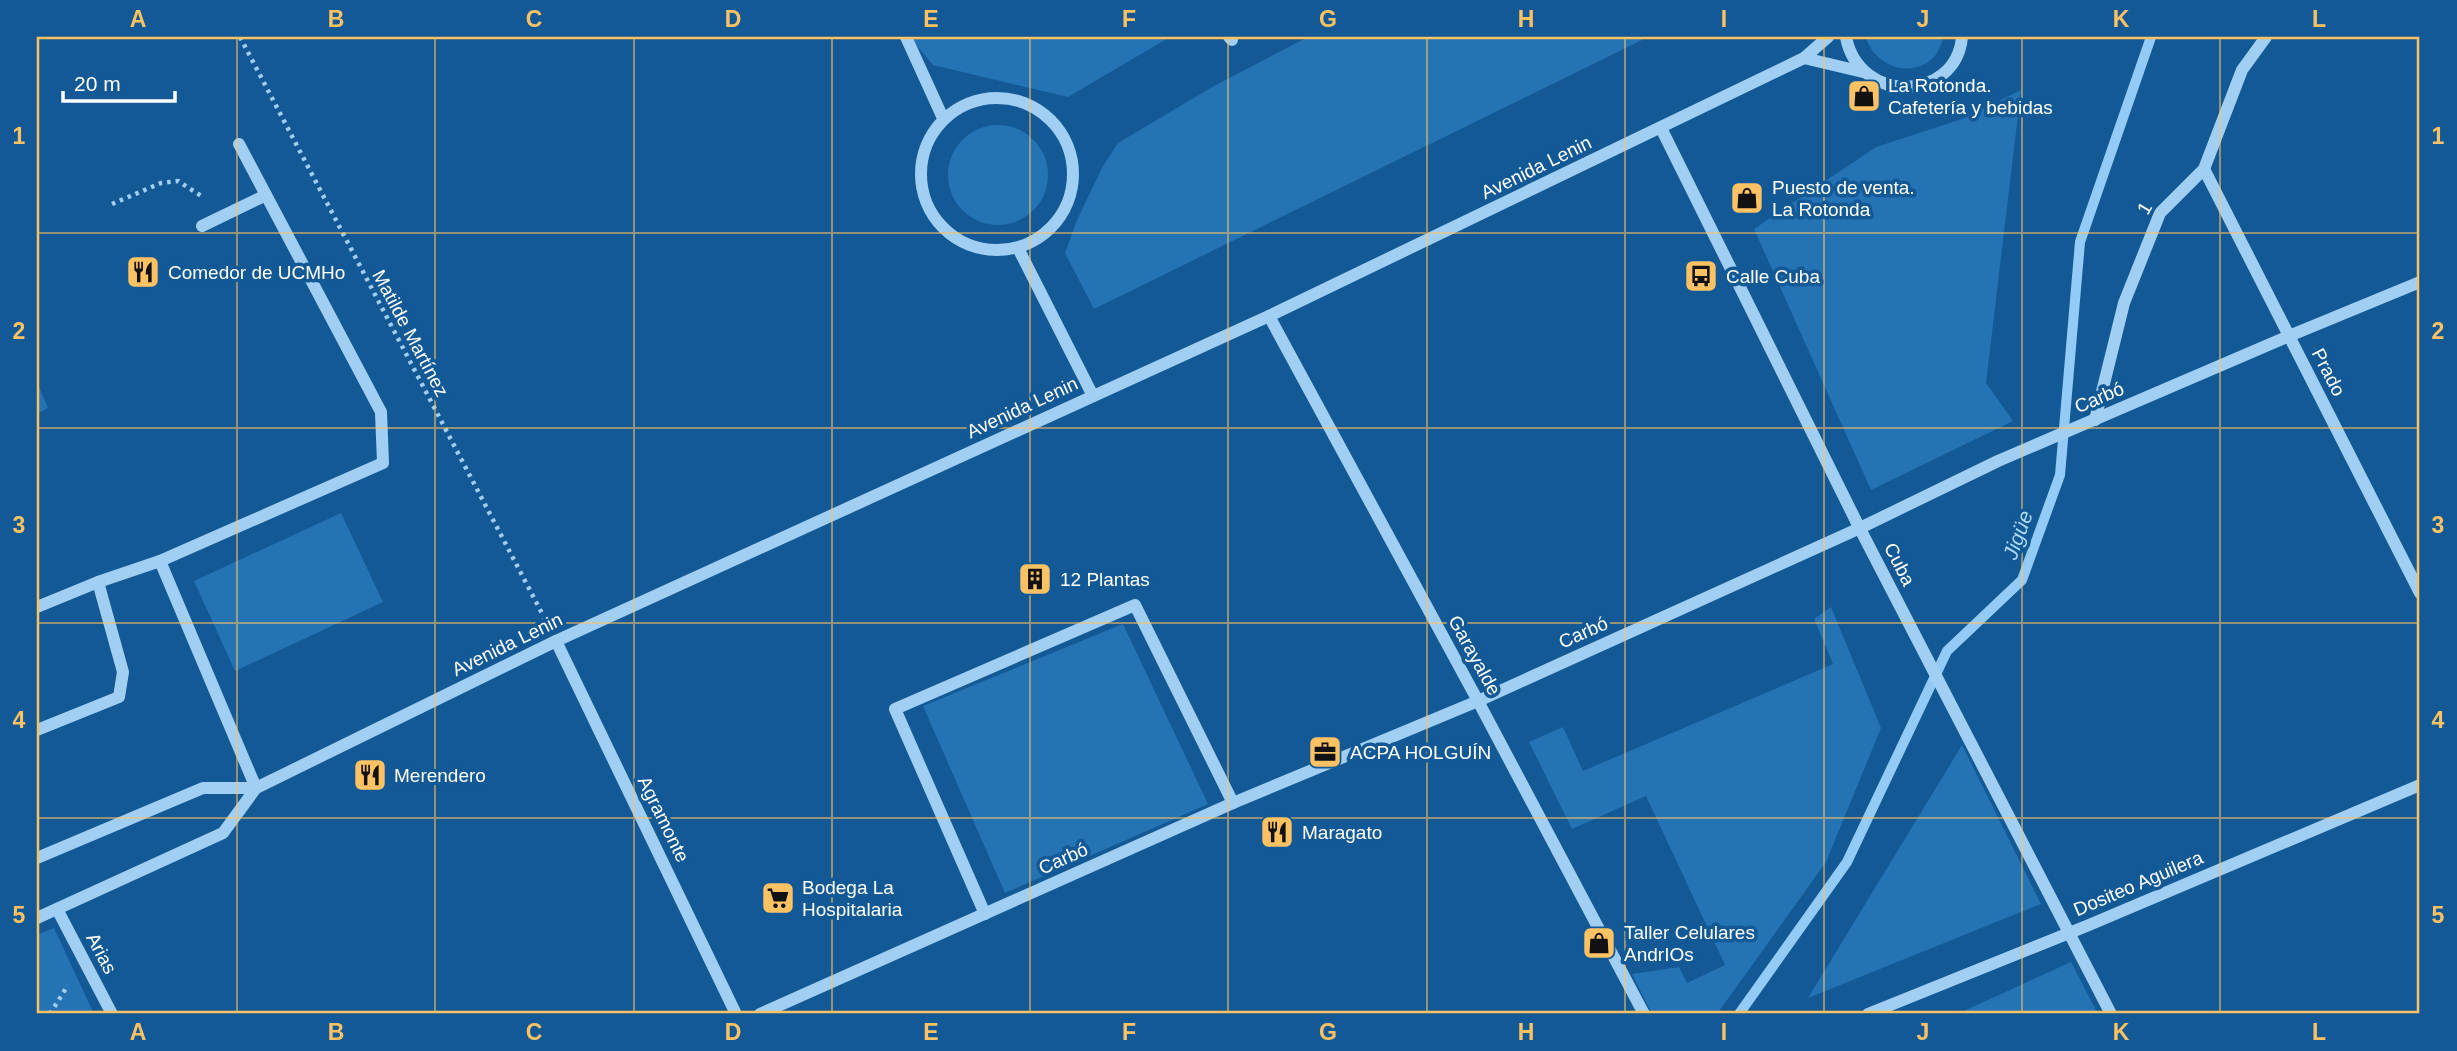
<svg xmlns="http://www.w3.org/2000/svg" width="2457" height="1051" viewBox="0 0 2457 1051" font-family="Helvetica,sans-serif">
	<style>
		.green { fill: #2473b5 }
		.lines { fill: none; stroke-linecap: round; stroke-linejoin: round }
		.stream { stroke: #93cbf6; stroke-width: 10 }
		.path { stroke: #a1cef3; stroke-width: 4.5; stroke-dasharray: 3.5 5; stroke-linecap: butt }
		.minor { stroke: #a1cef3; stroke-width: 12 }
		.grid { fill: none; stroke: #ffc263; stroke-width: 2; stroke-opacity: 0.55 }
		.labels { text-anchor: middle; stroke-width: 7; stroke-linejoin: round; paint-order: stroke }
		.poi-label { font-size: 19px; fill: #fff; stroke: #125996; text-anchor: start }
		.street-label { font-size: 19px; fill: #fff; stroke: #125996 }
		.water-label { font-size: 21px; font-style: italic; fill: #aed8fa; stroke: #125996 }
		.neatline { fill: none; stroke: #ffc263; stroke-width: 2.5 }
		.grid-label { font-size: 23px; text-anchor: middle; font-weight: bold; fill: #ffc263 }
	</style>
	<rect width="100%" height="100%" fill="#125996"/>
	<!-- green -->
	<g class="green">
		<path d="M918 37H1170L1068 97 933 65 912 40Z"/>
		<path d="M1308 37H1641L1642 40 1094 309 1065 253 1077 220 1103 166 1118 143 1214 86Z"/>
		<path d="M1866 37H1944C1941 44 1939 51 1934 57 1911 80 1874 66 1866 37Z"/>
		<path d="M2021 90 1986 383 2013 421 1871 490 1754 229 1876 147 1962 119Z"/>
		<circle cx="998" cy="175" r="50"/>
		<path d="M37 382 48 408 37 414Z"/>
		<path d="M341 513 383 602 235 671 194 581Z"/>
		<path d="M1831 607 1881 728 1826 862 1717 1014H1652L1632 974 1679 967 1687 983 1725 965 1646 796 1572 829 1529 742 1563 727 1583 771 1833 664 1814 619Z"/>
		<path d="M1123 624 1208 804 1005 893 923 706Z"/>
		<path d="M1962 745 2041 904 1808 998Z"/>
		<path d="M54 928 94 1014H37V935Z"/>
		<path d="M2071 962 2098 1014H1957Z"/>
	</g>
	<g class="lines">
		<!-- stream -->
		<path class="stream" d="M1739 1014 1847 862 1947 651 2022 580 2060 475 2080 242 2151 37"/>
		<!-- path -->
		<g class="path">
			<path d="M240 37 545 619"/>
			<path d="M112 204 161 183 178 181 203 197"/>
			<path d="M50 1014 68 985"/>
		</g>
		<!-- minor -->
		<g class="minor">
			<path d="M906 37 942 116"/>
			<path d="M1229 37 1232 40"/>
			<path d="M1846 37C1859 105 1956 102 1962 37"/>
			<path d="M1804 58 1863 72"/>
			<circle cx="997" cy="174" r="76"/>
			<path d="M1661 128 1858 525 2111 1014"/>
			<path d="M2204 169 2420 593"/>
			<path d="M202 226 266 195"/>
			<path d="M1018 248 1093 396"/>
			<path d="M1269 316 1478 701 1644 1014"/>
			<path d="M2095 420 2124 303 2160 213 2204 169 2242 70 2266 37"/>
			<path d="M160 561 383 463 381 412 239 144"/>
			<path d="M37 607 98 582 160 561 256 788"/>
			<path d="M556 641 736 1014"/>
			<path d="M37 730 119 697 123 672 98 582"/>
			<path d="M37 858 203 788H256L556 641 1269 316 1804 58 1828 37"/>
			<path d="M57 909 112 1014"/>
			<path d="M985 914 895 709 1135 605 1233 803"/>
			<path d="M37 918 223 833 256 788"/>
			<path d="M760 1014 1233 803 1478 701 1860 528 1998 461 2289 336 2420 282"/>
			<path d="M1868 1014 2089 925 2420 785"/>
		</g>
	</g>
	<!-- grid -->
	<path class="grid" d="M237 37V1014M435 37V1014M634 37V1014M832 37V1014M1030 37V1014M1228 37V1014M1427 37V1014M1625 37V1014M1824 37V1014M2022 37V1014M2220 37V1014M37 233H2420M37 428H2420M37 623H2420M37 818H2420"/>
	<!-- icons -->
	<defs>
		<symbol id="shop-square" viewBox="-11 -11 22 22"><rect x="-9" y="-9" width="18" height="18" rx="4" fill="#ffc263" stroke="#125996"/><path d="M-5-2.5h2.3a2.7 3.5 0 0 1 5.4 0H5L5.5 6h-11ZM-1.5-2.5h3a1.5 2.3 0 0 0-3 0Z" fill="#111"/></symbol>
		<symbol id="restaurant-square" viewBox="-11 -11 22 22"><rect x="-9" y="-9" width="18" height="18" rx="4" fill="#ffc263" stroke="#125996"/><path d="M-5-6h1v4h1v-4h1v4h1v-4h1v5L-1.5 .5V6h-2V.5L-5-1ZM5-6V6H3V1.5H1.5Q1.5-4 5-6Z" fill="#111"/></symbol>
		<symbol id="bus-square" viewBox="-11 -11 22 22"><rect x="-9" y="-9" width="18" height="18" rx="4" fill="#ffc263" stroke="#125996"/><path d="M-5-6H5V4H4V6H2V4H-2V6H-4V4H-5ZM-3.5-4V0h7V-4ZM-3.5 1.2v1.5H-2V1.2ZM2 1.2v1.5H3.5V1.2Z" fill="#111"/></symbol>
		<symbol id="building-square" viewBox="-11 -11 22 22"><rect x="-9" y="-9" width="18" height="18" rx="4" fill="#ffc263" stroke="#125996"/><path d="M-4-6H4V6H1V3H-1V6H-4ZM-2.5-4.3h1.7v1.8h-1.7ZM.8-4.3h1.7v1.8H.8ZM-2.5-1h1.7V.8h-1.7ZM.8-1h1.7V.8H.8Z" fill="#111"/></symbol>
		<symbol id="office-square" viewBox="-11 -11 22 22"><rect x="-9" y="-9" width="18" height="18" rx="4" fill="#ffc263" stroke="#125996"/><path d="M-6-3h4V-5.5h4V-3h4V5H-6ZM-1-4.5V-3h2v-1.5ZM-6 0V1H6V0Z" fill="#111"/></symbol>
		<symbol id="supermarket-square" viewBox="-11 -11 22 22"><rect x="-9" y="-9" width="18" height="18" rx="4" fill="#ffc263" stroke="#125996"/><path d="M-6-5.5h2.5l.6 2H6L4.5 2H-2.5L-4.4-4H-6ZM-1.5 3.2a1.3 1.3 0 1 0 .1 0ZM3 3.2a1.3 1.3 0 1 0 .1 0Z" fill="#111"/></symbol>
	</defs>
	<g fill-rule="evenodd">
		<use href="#shop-square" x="1845" y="77" width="38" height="38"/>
		<use href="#shop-square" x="1728" y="179" width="38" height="38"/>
		<use href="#restaurant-square" x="124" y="253" width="38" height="38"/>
		<use href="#bus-square" x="1682" y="257" width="38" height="38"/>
		<use href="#building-square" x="1016" y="560" width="38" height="38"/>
		<use href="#office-square" x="1306" y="733" width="38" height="38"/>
		<use href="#restaurant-square" x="351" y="756" width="38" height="38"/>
		<use href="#restaurant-square" x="1258" y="813" width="38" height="38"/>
		<use href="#supermarket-square" x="759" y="879" width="38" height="38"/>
		<use href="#shop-square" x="1580" y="924" width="38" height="38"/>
	</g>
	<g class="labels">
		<!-- poi labels -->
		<g class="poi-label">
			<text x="1888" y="92">La Rotonda.<tspan x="1888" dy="22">Cafetería y bebidas</tspan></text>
			<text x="1772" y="194">Puesto de venta.<tspan x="1772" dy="22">La Rotonda</tspan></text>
			<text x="168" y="279">Comedor de UCMHo</text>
			<text x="1726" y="283">Calle Cuba</text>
			<text x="1060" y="586">12 Plantas</text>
			<text x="1350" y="759">ACPA HOLGUÍN</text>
			<text x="394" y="782">Merendero</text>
			<text x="1302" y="839">Maragato</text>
			<text x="802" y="894">Bodega La<tspan x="802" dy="22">Hospitalaria</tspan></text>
			<text x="1624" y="939">Taller Celulares<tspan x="1624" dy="22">AndrIOs</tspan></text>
		</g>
		<!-- street labels -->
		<g class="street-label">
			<text transform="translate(1536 167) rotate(-26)" y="7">Avenida Lenin</text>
			<text transform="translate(2144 208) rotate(-60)" y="7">1</text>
			<text transform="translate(411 333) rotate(62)" y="7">Matilde Martínez</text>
			<text transform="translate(2329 372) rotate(63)" y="7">Prado</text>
			<text transform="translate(2099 397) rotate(-23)" y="7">Carbó</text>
			<text transform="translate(1022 407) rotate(-25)" y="7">Avenida Lenin</text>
			<text transform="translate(1900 564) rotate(63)" y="7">Cuba</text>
			<text transform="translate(1583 632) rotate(-24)" y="7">Carbó</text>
			<text transform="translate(507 644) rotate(-26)" y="7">Avenida Lenin</text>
			<text transform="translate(1475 655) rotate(61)" y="7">Garayalde</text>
			<text transform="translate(664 819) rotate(64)" y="7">Agramonte</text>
			<text transform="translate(1063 858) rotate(-24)" y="7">Carbó</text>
			<text transform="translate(2138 883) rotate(-23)" y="7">Dositeo Aguilera</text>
			<text transform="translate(102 953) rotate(62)" y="7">Arias</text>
		</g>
		<!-- water labels -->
		<g class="water-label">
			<text transform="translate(2018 535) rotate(-70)" y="7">Jigüe</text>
		</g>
	</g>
	<!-- border -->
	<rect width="2457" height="1051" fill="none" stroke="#125996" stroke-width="77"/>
	<!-- scale -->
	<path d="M63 91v10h112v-10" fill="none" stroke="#ffffff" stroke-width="3.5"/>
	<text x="74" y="91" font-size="21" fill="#ffffff" stroke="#125996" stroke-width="5" paint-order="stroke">20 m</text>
	<rect x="38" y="38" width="2380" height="974" class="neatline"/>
	<g class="grid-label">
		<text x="138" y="27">A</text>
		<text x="336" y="27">B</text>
		<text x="534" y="27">C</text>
		<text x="733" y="27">D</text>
		<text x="931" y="27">E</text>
		<text x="1129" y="27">F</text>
		<text x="1328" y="27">G</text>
		<text x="1526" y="27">H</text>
		<text x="1724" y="27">I</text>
		<text x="1923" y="27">J</text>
		<text x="2121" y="27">K</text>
		<text x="2319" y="27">L</text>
		<text x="19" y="144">1</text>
		<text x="2438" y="144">1</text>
		<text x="19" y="339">2</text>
		<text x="2438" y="339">2</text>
		<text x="19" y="533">3</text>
		<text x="2438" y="533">3</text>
		<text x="19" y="728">4</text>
		<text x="2438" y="728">4</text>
		<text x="19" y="923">5</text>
		<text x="2438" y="923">5</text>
		<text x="138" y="1040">A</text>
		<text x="336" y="1040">B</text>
		<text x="534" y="1040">C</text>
		<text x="733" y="1040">D</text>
		<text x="931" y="1040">E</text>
		<text x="1129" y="1040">F</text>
		<text x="1328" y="1040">G</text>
		<text x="1526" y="1040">H</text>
		<text x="1724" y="1040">I</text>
		<text x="1923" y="1040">J</text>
		<text x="2121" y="1040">K</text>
		<text x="2319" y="1040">L</text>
	</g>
</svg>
